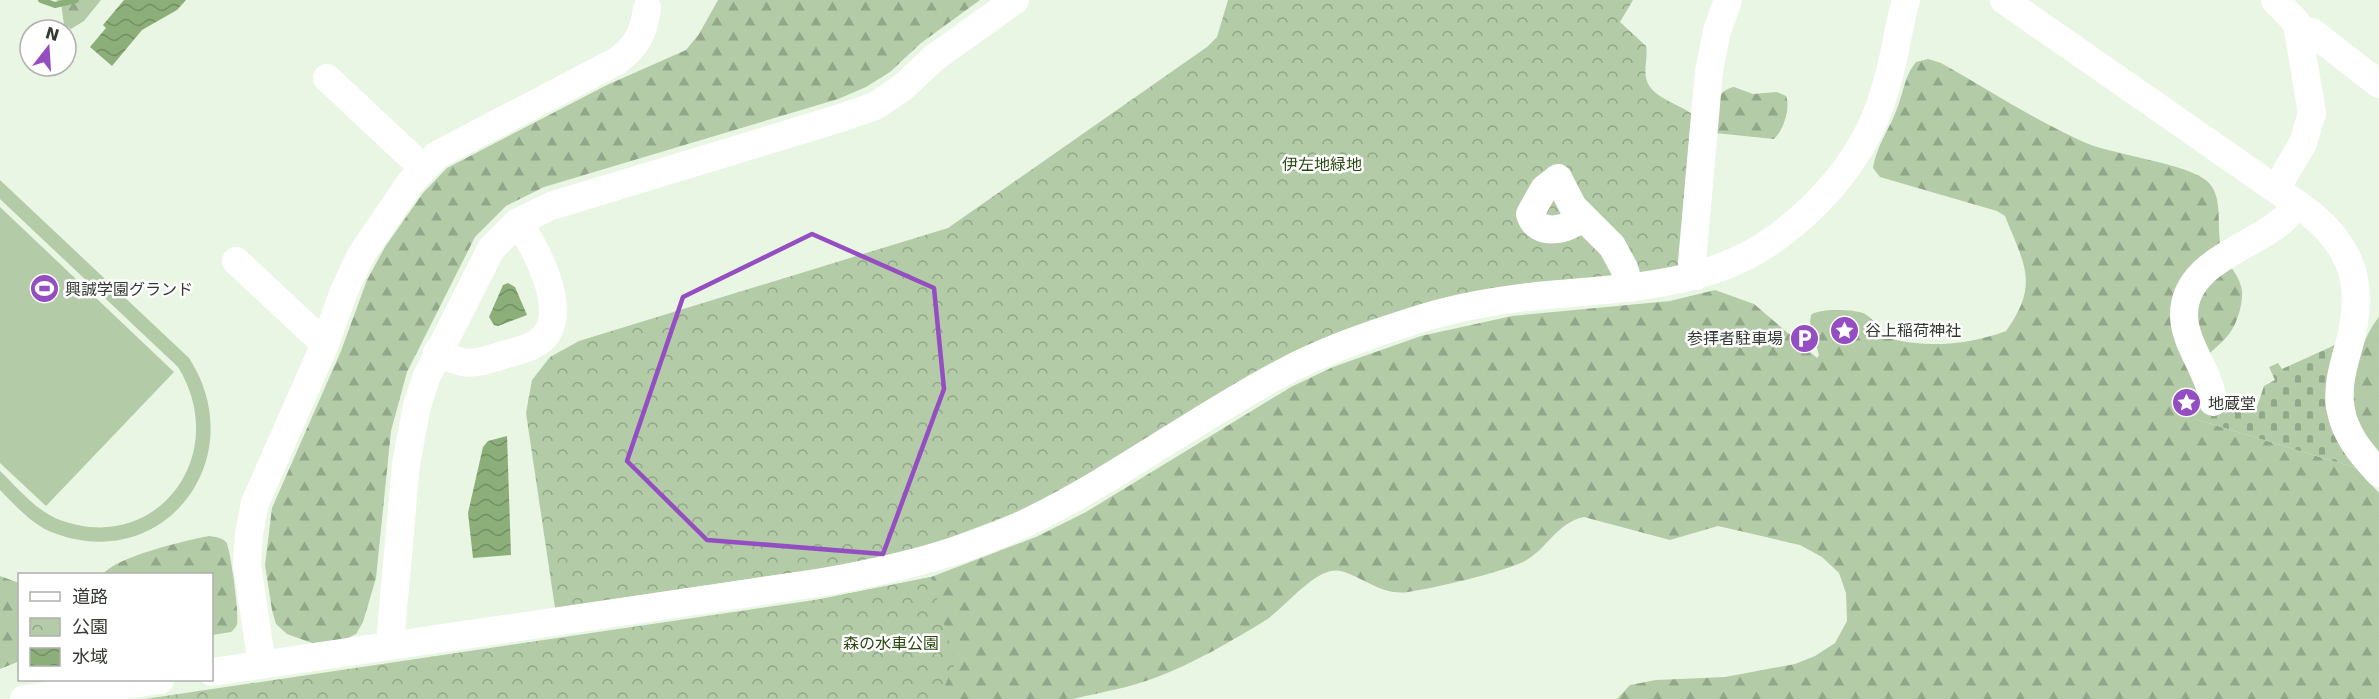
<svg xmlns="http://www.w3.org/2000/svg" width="2379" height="699" viewBox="0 0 2379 699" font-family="'DejaVu Sans','Noto Sans JP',sans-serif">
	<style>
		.grass { fill: #b3cba7 }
		.forest { fill: url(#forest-firs) }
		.cemetery { fill: url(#cemetery-stones) }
		.park { fill: url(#park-crowns) }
		.water { fill: url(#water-waves) }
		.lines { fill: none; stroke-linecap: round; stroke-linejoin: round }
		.stream { stroke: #8caf79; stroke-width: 6 }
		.minor { stroke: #fff; stroke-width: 28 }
		.marked { fill: none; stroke: #944ec2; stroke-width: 4.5; stroke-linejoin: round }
		.labels { text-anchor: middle; stroke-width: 5; stroke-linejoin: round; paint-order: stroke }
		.park-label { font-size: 16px; fill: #284910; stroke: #fff }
		.poi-label { font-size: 16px; fill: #343932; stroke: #fff; text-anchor: start }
	</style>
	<defs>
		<pattern id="forest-firs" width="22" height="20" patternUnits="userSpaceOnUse" patternTransform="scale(1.5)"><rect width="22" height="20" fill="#b3cba7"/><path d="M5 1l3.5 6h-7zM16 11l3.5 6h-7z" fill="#92a689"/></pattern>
		<pattern id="cemetery-stones" width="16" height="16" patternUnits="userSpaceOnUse" patternTransform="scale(1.5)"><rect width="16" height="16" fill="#b3cba7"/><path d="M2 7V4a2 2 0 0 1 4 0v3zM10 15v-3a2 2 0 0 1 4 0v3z" fill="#92a689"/></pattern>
		<pattern id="park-crowns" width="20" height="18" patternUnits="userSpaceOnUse" patternTransform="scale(1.5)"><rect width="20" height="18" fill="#b3cba7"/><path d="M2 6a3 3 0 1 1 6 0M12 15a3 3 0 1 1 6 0" fill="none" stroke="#92a689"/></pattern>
		<pattern id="water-waves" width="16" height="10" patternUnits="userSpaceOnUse" patternTransform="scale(1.5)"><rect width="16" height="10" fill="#8caf79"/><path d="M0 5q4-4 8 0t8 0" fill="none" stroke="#738f64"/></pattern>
	</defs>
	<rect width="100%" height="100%" fill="#e9f6e3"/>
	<!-- grass -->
	<g class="grass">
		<path d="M0 180 189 358C253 457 165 575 54 533 32 525 16 506 0 490V471C18 488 36 511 60 520 157 556 232 454 178 367L0 199Z"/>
		<path d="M0 207 174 372 46 506 0 463Z"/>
	</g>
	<!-- forest -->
	<g class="forest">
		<path d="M56 0H101L84 21 71 29 64 25 61 3Z"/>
		<path d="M718 0H980L921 43 890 72 866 87 838 99 544 187 506 206 475 237 407 372 391 431 376 578 363 622 356 634 344 640 315 644 287 634 276 624 272 610 265 565 272 508 341 351 367 280 385 247 423 193 447 168 607 85 686 50 699 34Z"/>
		<path d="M1928 59 1941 63C1989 90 2036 121 2086 143 2115 155 2188 164 2207 181 2224 196 2216 225 2221 246 2224 262 2240 274 2242 291 2243 304 2237 324 2229 334 2221 345 2211 349 2205 361 2196 379 2196 400 2195 419L2356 468 2379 493V699H1617L1630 685 1656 680 1725 677 1795 664 1815 656 1835 643 1847 621 1846 593 1839 573 1822 557 1800 545 1718 526 1670 540 1584 517C1556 523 1547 550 1523 562 1496 574 1438 587 1408 592 1377 597 1351 566 1331 571 1310 575 1285 607 1266 620 1232 641 1194 663 1157 677 1130 688 1101 692 1073 699H619L821 599 931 577 1036 537 1086 512 1291 387 1333 367 1421 336 1512 316 1670 301 1715 290 1754 304 1817 358 1819 355 1810 322 1811 315C1818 308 1856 309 1865 314 1878 321 1877 336 1896 340 1931 348 1972 344 2006 331 2040 284 2024 264 2005 216L1997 211 1880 177 1873 168C1876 146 1891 127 1898 106 1904 90 1905 75 1916 62Z"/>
		<path d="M1734 87 1753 94 1777 92 1786 96C1791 108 1783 131 1774 139L1715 133C1716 114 1711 92 1734 87Z"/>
		<path d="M2379 317V452C2371 442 2362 433 2358 420 2347 390 2359 341 2379 317Z"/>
		<path d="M209 536C215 537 221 537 226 542 230 545 240 618 237 625 237 625 232 632 231 632L212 635V574H103C118 556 184 541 209 536Z"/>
		<path d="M0 576 19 583 20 661 0 669Z"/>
	</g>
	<!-- cemetery -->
	<path class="cemetery" d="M2335 345C2321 396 2321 426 2356 468L2195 419 2196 398 2221 405 2238 397 2246 412 2257 407 2264 386 2275 380 2269 367 2278 363 2282 369Z"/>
	<!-- park -->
	<g class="park">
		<path d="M1228 0H1633L1620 22 1646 46C1648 57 1644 67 1646 78 1650 98 1679 103 1693 115L1680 265 1664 271 1460 295 1023 510 922 548 870 561 555 608 526 413 532 380 550 357 579 341 948 228 1207 47 1217 37Z"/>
		<path d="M931 577 955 663 939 699H145L821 599Z"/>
	</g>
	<!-- water -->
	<g class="water">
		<path d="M124 0H186L177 10 142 30 112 66 90 47 106 28 103 25Z"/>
		<path d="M508 283 515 287 527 315 498 326 494 325 489 317 503 285Z"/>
		<path d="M507 436 511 555 473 558 468 513 483 447 488 441Z"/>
	</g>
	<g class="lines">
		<!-- stream -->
		<path class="stream" d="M41 0 55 5 76 0"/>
		<!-- minor -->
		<g class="minor">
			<path d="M2004 0 2307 211C2356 249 2365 290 2348 349 2343 367 2337 388 2340 407 2345 435 2361 453 2379 473"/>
			<path d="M2275 0 2297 23 2312 113 2303 143 2276 189"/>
			<path d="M2300 34 2312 32 2379 84"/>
			<path d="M327 78 422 167"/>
			<path d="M1582 217C1569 231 1536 237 1530 214L1544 189 1558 178 1573 207 1612 246 1624 268 1630 288"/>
			<path d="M236 261 325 344"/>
			<path d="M1696 276 1692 262 1709 71 1717 31 1728 0"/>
			<path d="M437 352C468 367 470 365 503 355 517 351 534 348 544 337 569 309 535 247 518 222"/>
			<path d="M2213 402C2210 372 2185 346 2184 316 2183 261 2254 248 2285 218 2289 214 2292 208 2295 203"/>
			<path d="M393 645 391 632 406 464 417 406 426 378 491 249 518 222 551 206 844 117 875 106 902 88 934 58 1015 0"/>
			<path d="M262 664 247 565 249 534 255 503 325 344 344 291 361 255 410 183 437 155 617 61C637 46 644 33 647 8"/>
			<path d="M212 672 818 583C892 570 965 553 1032 520 1119 477 1197 418 1282 373 1323 351 1366 336 1410 322 1458 306 1509 298 1559 294 1634 287 1709 285 1773 240 1823 204 1865 155 1883 96 1894 65 1897 32 1906 0"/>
			<path d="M24 699 160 680"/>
		</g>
	</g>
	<!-- marked area -->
	<path class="marked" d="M812 234 934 288 944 389 883 554 707 540 627 461 683 297Z"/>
	<!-- icons -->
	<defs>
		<symbol id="stadium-disc" viewBox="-11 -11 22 22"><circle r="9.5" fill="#944ec2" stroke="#fff"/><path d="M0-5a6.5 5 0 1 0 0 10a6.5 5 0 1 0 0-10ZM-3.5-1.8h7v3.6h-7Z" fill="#fff"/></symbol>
		<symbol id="sight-disc" viewBox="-11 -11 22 22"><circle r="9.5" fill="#944ec2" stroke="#fff"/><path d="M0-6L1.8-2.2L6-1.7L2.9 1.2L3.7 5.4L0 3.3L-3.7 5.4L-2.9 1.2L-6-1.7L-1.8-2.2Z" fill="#fff"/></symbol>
		<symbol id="parking-disc" viewBox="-11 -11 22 22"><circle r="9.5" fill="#944ec2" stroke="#fff"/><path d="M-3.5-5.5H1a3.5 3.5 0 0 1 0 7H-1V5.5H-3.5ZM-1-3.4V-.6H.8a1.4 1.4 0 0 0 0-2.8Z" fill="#fff"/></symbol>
	</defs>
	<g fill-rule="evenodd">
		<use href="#stadium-disc" x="28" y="272" width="33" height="33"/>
		<use href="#sight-disc" x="1828" y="314" width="33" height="33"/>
		<use href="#parking-disc" x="1788" y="322" width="33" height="33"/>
		<use href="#sight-disc" x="2170" y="386" width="33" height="33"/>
	</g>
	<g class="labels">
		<!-- park labels -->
		<g class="park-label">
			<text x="1322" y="170">伊左地緑地</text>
			<text x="891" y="649">森の水車公園</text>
		</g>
		<!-- poi labels -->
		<g class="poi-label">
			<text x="65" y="295">興誠学園グランド</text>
			<text x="1865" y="336">谷上稲荷神社</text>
			<text x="1783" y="344" text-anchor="end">参拝者駐車場</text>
			<text x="2208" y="409">地蔵堂</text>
		</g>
	</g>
	<!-- legend -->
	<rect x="18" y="573" width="195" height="108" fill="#ffffff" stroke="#aeb0ad" stroke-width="1.5"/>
	<rect x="30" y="592" width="30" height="9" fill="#ffffff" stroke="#aeb0ad" stroke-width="1.5"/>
	<text x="72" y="603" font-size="18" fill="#343932">道路</text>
	<rect x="30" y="618" width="30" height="18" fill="url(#park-crowns)" stroke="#aeb0ad" stroke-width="1.5"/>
	<text x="72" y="633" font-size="18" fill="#343932">公園</text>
	<rect x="30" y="648" width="30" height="18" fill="url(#water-waves)" stroke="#aeb0ad" stroke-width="1.5"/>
	<text x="72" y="663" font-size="18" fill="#343932">水域</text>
	<!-- north arrow -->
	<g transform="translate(48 48) rotate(17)"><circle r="28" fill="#ffffff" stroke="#aeb0ad" stroke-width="1.5"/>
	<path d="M0-4.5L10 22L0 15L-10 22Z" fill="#944ec2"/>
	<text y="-9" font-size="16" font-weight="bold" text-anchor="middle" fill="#343932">N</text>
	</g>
</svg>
